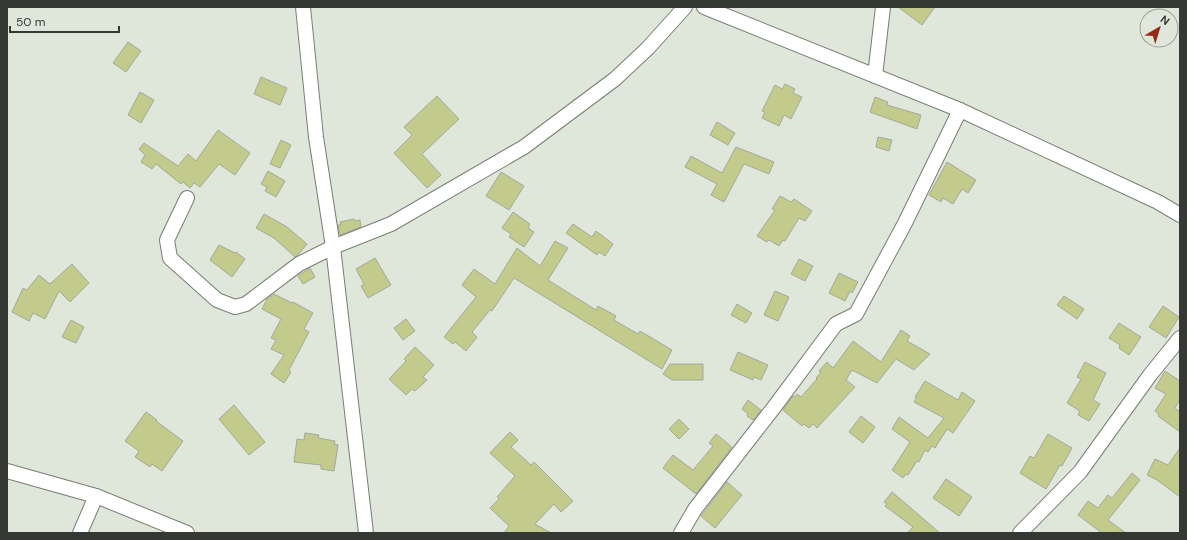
<svg xmlns="http://www.w3.org/2000/svg" width="1187" height="540" viewBox="0 0 1187 540" font-family="'DM Sans',sans-serif">
	<style>
		.building { fill: #c2cb8b; stroke: #a5a89a }
		.lines { fill: none; stroke-linecap: round; stroke-linejoin: round }
		.minor-casing { stroke: #777e73; stroke-width: 16 }
		.minor { stroke: #fff; stroke-width: 14 }
	</style>
	<rect width="100%" height="100%" fill="#dfe7db"/>
	<!-- building -->
	<g class="building">
		<path d="M898 7H935L922 25Z"/>
		<path d="M128 42 141 51 126 72 113 63Z"/>
		<path d="M261 77 287 88 280 105 254 94Z"/>
		<path d="M785 84 795 89 793 93 802 97 791 119 784 115 779 126 762 118 765 112 762 111 775 85 782 89Z"/>
		<path d="M140 92 154 100 141 123 128 115Z"/>
		<path d="M437 96 459 119 422 154 441 175 427 188 394 153 412 135 404 127Z"/>
		<path d="M875 97 888 102 887 105 921 115 917 129 870 112Z"/>
		<path d="M717 122 735 133 728 145 710 135Z"/>
		<path d="M218 130 250 153 235 175 219 164 200 187 194 183 190 188 183 182 181 184 156 164 152 169 141 162 145 155 139 149 144 143 178 166 188 154 196 161Z"/>
		<path d="M878 137 892 140 889 151 876 147Z"/>
		<path d="M281 140 291 145 280 168 270 164Z"/>
		<path d="M736 147 774 162 769 174 744 164 724 202 711 195 717 184 685 167 691 156 722 173Z"/>
		<path d="M947 162 976 180 968 193 962 189 953 204 943 198 941 202 929 195Z"/>
		<path d="M268 171 285 181 276 197 265 191 267 187 261 184Z"/>
		<path d="M501 172 524 186 509 210 486 196Z"/>
		<path d="M780 196 791 202 794 199 812 211 805 221 799 218 785 241 783 240 779 246 769 240 767 242 757 236 775 210 772 209Z"/>
		<path d="M513 212 530 224 528 228 534 232 524 247 509 237 511 234 502 228Z"/>
		<path d="M264 214 287 227 307 244 298 255 295 257 274 238 256 228Z"/>
		<path d="M354 219 355 221 360 220 361 227 340 235 338 225H341L340 222Z"/>
		<path d="M573 224 592 237 596 231 613 244 605 256 599 252 597 255 566 233Z"/>
		<path d="M555 241 568 248 548 280 596 310 598 306 616 316 614 320 638 334 640 331 672 350 662 369 514 278 492 311 490 310 472 332 477 337 466 351 455 342 453 344 444 337 476 297 462 285 474 269 495 284 517 248 540 266Z"/>
		<path d="M219 245 235 253 236 252 245 259 232 277 210 260Z"/>
		<path d="M375 258 391 285 368 298 361 286 364 284 356 269Z"/>
		<path d="M799 259 813 266 805 281 791 274Z"/>
		<path d="M72 264 89 283 70 302 59 291 45 319 33 313 29 321 12 312 23 288 27 290 39 275 50 284Z"/>
		<path d="M310 268 315 277 303 284 298 276Z"/>
		<path d="M839 273 858 282 852 293 850 291 845 301 829 293Z"/>
		<path d="M775 291 789 297 778 321 764 315Z"/>
		<path d="M274 294 292 303 293 302 313 313 304 329 309 332 289 370 291 372 284 383 271 374 284 355 271 349 276 340 271 338 281 319 262 309 267 299Z"/>
		<path d="M1064 296 1084 309 1077 319 1057 305Z"/>
		<path d="M737 304 752 313 746 323 731 315Z"/>
		<path d="M1163 306 1179 317 1166 338 1149 327Z"/>
		<path d="M406 319 415 331 403 340 394 328Z"/>
		<path d="M71 320 84 327 76 343 62 337Z"/>
		<path d="M1119 323 1141 337 1129 355 1119 348 1120 345 1109 338Z"/>
		<path d="M901 330 910 336 907 341 930 354 914 370 896 359 877 383 852 370 846 380 855 387 817 428 813 424 809 428 804 424 802 426 783 410 793 396 795 397 797 394 801 397 817 379 816 378 821 372 819 371 827 362 833 368 853 341 881 362Z"/>
		<path d="M415 347 434 365 423 377 427 380 415 391 412 389 406 395 389 379 406 361 404 359Z"/>
		<path d="M738 352 768 365 761 380 754 377 753 380 730 370Z"/>
		<path d="M1085 362 1106 373 1093 400 1100 404 1089 421 1078 415 1080 411 1067 403 1081 379 1077 377Z"/>
		<path d="M670 364H703V380H672L663 374Z"/>
		<path d="M1165 371 1180 381V399L1175 408 1180 412V432L1158 416 1159 414 1155 411 1166 394 1155 388Z"/>
		<path d="M925 381 958 400 962 392 975 401 953 433 947 429 935 448 932 446 928 452 925 450 919 462 917 461 908 475 906 474 903 478 892 470 910 442 892 429 899 417 928 438 944 418 914 402 917 397H915Z"/>
		<path d="M748 400 761 410 753 420 747 416 748 414 742 409Z"/>
		<path d="M234 405 265 442 249 455 219 419Z"/>
		<path d="M146 412 157 420 156 421 183 441 162 471 152 464 150 467 135 457 139 451 125 441Z"/>
		<path d="M861 416 875 427 863 443 849 432Z"/>
		<path d="M679 419 689 429 679 439 669 429Z"/>
		<path d="M510 432 518 440 511 447 531 465 534 462 573 501 561 512 554 504 535 524 551 533H504L509 526 490 508 499 499 497 497 515 476 490 453Z"/>
		<path d="M305 433 319 435 318 438 335 441 334 444 338 445 334 471 321 469V465L294 462 297 439 304 440Z"/>
		<path d="M716 434 732 447 696 494 663 468 673 455 693 470 713 446 709 443Z"/>
		<path d="M1048 434 1072 448 1062 466 1060 465 1046 489 1020 473 1030 456 1034 458Z"/>
		<path d="M1180 448V497L1157 480 1147 475 1155 459 1168 465Z"/>
		<path d="M1132 473 1140 480 1108 520 1126 533H1102L1078 515 1088 501 1098 508 1108 495 1112 498Z"/>
		<path d="M946 479 972 497 959 516 933 498Z"/>
		<path d="M727 482 742 495 715 528 701 516Z"/>
		<path d="M892 492 940 533H907L913 527 885 506 887 504 884 502Z"/>
	</g>
	<g class="lines">
		<defs>
			<g id="minor">
				<path d="M303 7 316 137 333 247 366 533"/>
				<path d="M704 7 960 110 1158 202 1180 215"/>
				<path d="M875 76 883 7"/>
				<path d="M187 198 167 240 170 258 217 300 235 307 246 304 299 264 333 247 391 224 524 147 615 79 648 48 685 7"/>
				<path d="M7 471 96 496 187 533"/>
				<path d="M80 533 96 496"/>
				<path d="M681 533 695 509 775 406 836 324 856 314 905 223 960 110"/>
				<path d="M1020 533 1080 472 1150 375 1180 338"/>
			</g>
		</defs>
		<!-- minor casing -->
		<use href="#minor" class="minor-casing"/>
		<!-- minor -->
		<use href="#minor" class="minor"/>
	</g>
	<!-- border -->
	<rect width="1187" height="540" fill="none" stroke="#353833" stroke-width="16"/>
	<!-- north arrow -->
	<g transform="translate(1159 28) rotate(38)"><circle r="19" fill="#dfe7db" stroke="#9ba198"/>
	<path d="M0-3L7 15L0 10L-7 15Z" fill="#952c1a"/>
	<text y="-6" font-size="11" font-weight="bold" text-anchor="middle" fill="#353833">N</text>
	</g>
	<!-- scale -->
	<path d="M10 26v6h109v-6" fill="none" stroke="#353833" stroke-width="2"/>
	<text x="16" y="26" font-size="12" fill="#353833" stroke="#dfe7db" stroke-width="3" paint-order="stroke">50 m</text>
</svg>
